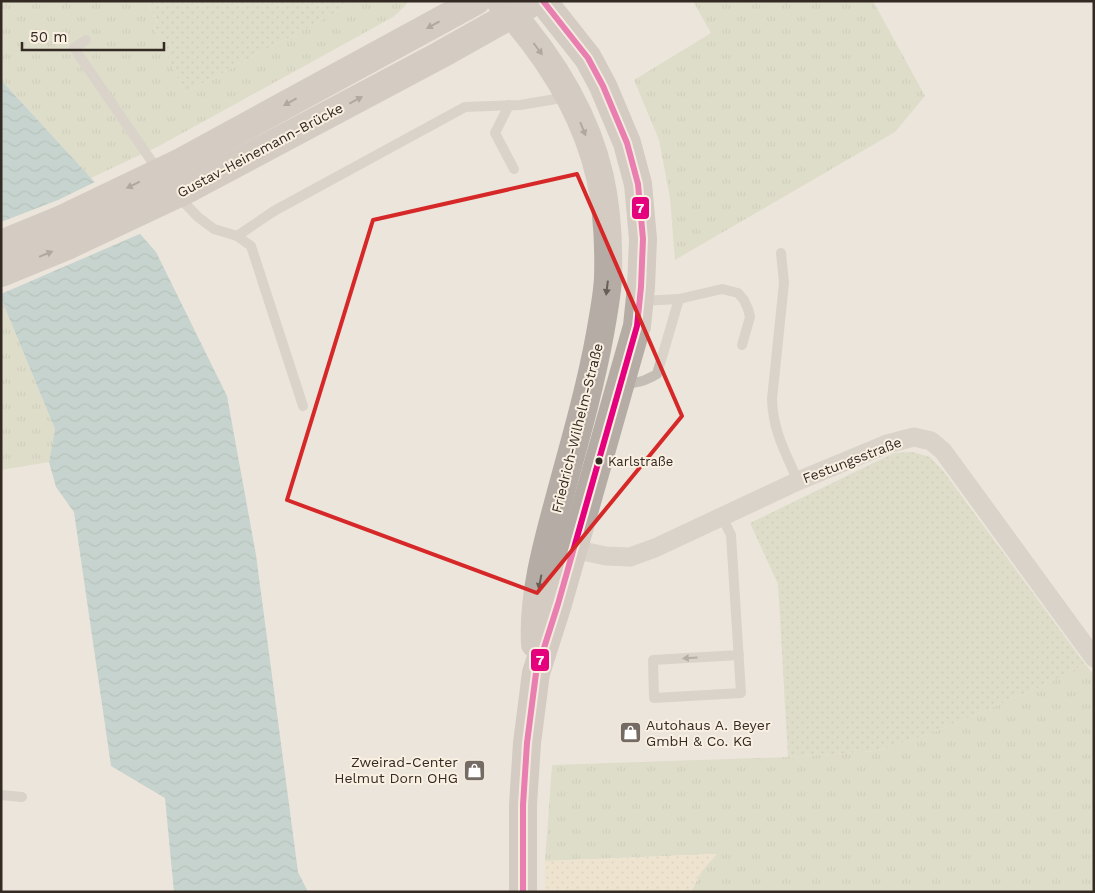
<svg xmlns="http://www.w3.org/2000/svg" width="1095" height="893" viewBox="0 0 1095 893" font-family="'Work Sans',sans-serif">
	<style>
		.grass { fill: url(#grass-tufts) }
		.sand { fill: url(#sand-dots) }
		.park { fill: url(#park-dots) }
		.water { fill: url(#water-waves) }
		.pier { fill: #ece5db }
		.lines { fill: none; stroke-linecap: round; stroke-linejoin: round }
		.lane { stroke: #c4bdb6; stroke-width: 10 }
		.street { stroke: #c4bdb6; stroke-width: 19 }
		.secondary { stroke: #b5ada5; stroke-width: 28 }
		.secondary-bridge { stroke: #b5ada5; stroke-width: 28 }
		.bus-1-casing { stroke: #faf0e1; stroke-width: 10 }
		.bus-1 { stroke: #e5007d; stroke-width: 6 }
		.oneway { fill: #685e58 }
		.oneway2 { fill: #756c66 }
		.marked { fill: none; stroke: #d62828; stroke-width: 4; stroke-linejoin: round }
		.bus-dot { fill: #342a24; stroke: #faf0e1; stroke-width: 2 }
		.labels { text-anchor: middle; stroke-width: 4; stroke-linejoin: round; paint-order: stroke }
		.bus-label { font-size: 13px; fill: #342a24; stroke: #faf0e1; text-anchor: start }
		.street-label { font-size: 14px; fill: #342a24; stroke: #faf0e1 }
		.poi-label { font-size: 14px; fill: #342a24; stroke: #faf0e1; text-anchor: start }
		.line-badge { stroke: #faf0e1; stroke-width: 2 }
		.badge-label { font-size: 14px; text-anchor: middle; font-weight: bold; fill: #fff }
	</style>
	<defs>
		<pattern id="grass-tufts" width="24" height="20" patternUnits="userSpaceOnUse" patternTransform="scale(1.25)"><rect width="24" height="20" fill="#ccd2b4"/><path d="M3 7l-1-3M5 7V3M7 7l1-3M15 17l-1-3M17 17v-4M19 17l1-3" fill="none" stroke="#b0b49b"/></pattern>
		<pattern id="sand-dots" width="8" height="8" patternUnits="userSpaceOnUse" patternTransform="scale(1.25)"><rect width="8" height="8" fill="#efe0bf"/><path d="M2 2h.1M6 6h.1" fill="none" stroke="#cec0a4" stroke-width="1.8" stroke-linecap="round"/></pattern>
		<pattern id="park-dots" width="8" height="8" patternUnits="userSpaceOnUse" patternTransform="scale(1.25)"><rect width="8" height="8" fill="#ccd2b4"/><path d="M2 2h.1M6 6h.1" fill="none" stroke="#b0b49b" stroke-width="1.8" stroke-linecap="round"/></pattern>
		<pattern id="water-waves" width="16" height="10" patternUnits="userSpaceOnUse" patternTransform="scale(1.25)"><rect width="16" height="10" fill="#97bdbe"/><path d="M0 5q4-4 8 0t8 0" fill="none" stroke="#7c9a9a"/></pattern>
	</defs>
	<rect width="100%" height="100%" fill="#ece5db"/>
	<!-- grass -->
	<g class="grass">
		<path d="M1 1H147L158 24 153 26 185 93 357 1H408L405 6 393 17 159 146 91 178 1 80Z"/>
		<path d="M693 1H873L925 96 895 132 675 260 670 198 659 140 634 80 711 33Z"/>
		<path d="M1 298 55 429 49 462 1 470Z"/>
		<path d="M1085 664 1094 675V892H691L701 872 716 854 545 861 552 765 788 757 876 751 932 733 1040 687Z"/>
	</g>
	<!-- sand -->
	<path class="sand" d="M717 854 701 872 691 892H545V861Z"/>
	<!-- park -->
	<g class="park">
		<path d="M147 1H357L185 93 153 26 158 23Z"/>
		<path d="M913 452 930 457 944 472 1085 664 1040 687 932 733 876 751 788 757 778 584 750 523 894 453Z"/>
	</g>
	<!-- water -->
	<path class="water" d="M1 80 91 178 156 252 227 396 256 555 298 872 308 892H174L165 798 111 766 74 512 56 487 49 462 55 429 1 298Z"/>
	<!-- pier -->
	<path class="pier" d="M97 181 142 233 1 294V222L58 200Z"/>
	<g class="lines">
		<!-- lane -->
		<g class="lane">
			<path d="M86 40 74 48 159 172"/>
			<path d="M509 105 495 133 514 169"/>
			<path d="M177 195 198 217 214 229 237 236 274 211 465 107 520 105 568 97"/>
			<path d="M237 236 251 246 303 406"/>
			<path d="M781 253 784 283 772 399C773 431 785 452 798 481"/>
			<path d="M641 301 679 299 722 289 738 293 744 300 748 309 750 317 742 345"/>
			<path d="M622 383C636 384 645 381 657 374L679 299"/>
			<path d="M722 517 731 535 741 693 654 698 653 660 739 655"/>
			<path d="M1 795 22 797"/>
		</g>
		<!-- street -->
		<path class="street" d="M563 547 606 556 630 557 655 548 798 481 887 444 914 437 931 441 943 451 1094 658"/>
		<!-- secondary -->
		<g class="secondary">
			<path d="M500 1C545 50 585 111 600 177 607 209 609 245 608 278 607 297 603 316 600 334 591 383 578 430 565 477 551 530 532 589 535 644"/>
			<path d="M177 164 476 1"/>
			<path d="M190 188 440 55 527 6"/>
			<path d="M523 892V805L527 743 536 673 558 604 637 326 641 287 643 239 638 184 627 143 603 86 588 58 543 1"/>
		</g>
		<!-- secondary-bridge -->
		<g class="secondary-bridge">
			<path d="M1 244 62 219 177 164"/>
			<path d="M1 273 67 246 190 188"/>
		</g>
		<defs>
			<path id="bus-1" d="M523 892V805L527 743 536 673 558 604 637 326 641 287 643 239 638 184 627 143 603 86 588 58 543 1"/>
		</defs>
		<!-- bus-1 casing -->
		<use href="#bus-1" class="bus-1-casing"/>
		<!-- bus-1 -->
		<use href="#bus-1" class="bus-1"/>
	</g>
	<!-- one-way arrows -->
	<defs><path id="oneway-solid" d="M-6-.8H1V-3.2L6.5 0L1 3.2V.8H-6Z" transform="scale(1.25)"/></defs>
	<g class="oneway">
		<use href="#oneway-solid" transform="translate(433 25) rotate(151)"/>
		<use href="#oneway-solid" transform="translate(538 49) rotate(53)"/>
		<use href="#oneway-solid" transform="translate(356 100) rotate(-28)"/>
		<use href="#oneway-solid" transform="translate(290 102) rotate(151)"/>
		<use href="#oneway-solid" transform="translate(583 129) rotate(68)"/>
		<use href="#oneway-solid" transform="translate(133 185) rotate(154)"/>
		<use href="#oneway-solid" transform="translate(46 254) rotate(-22)"/>
		<use href="#oneway-solid" transform="translate(607 288) rotate(97)"/>
		<use href="#oneway-solid" transform="translate(540 582) rotate(101)"/>
	</g>
	<use class="oneway2" href="#oneway-solid" transform="translate(690 658) rotate(176)"/>
	<!-- marked area -->
	<path d="M0 0H1095V893H0ZM577 174 682 416 537 593 287 500 373 220Z" fill="#ece5db" fill-opacity=".55" fill-rule="evenodd"/>
	<path class="marked" d="M577 174 682 416 537 593 287 500 373 220Z"/>
	<!-- icons -->
	<defs>
		<symbol id="shop-square" viewBox="-11 -11 22 22"><rect x="-9" y="-9" width="18" height="18" rx="4" fill="#746b64" stroke="#faf0e1"/><path d="M-5-2.5h2.3a2.7 3.5 0 0 1 5.4 0H5L5.5 6h-11ZM-1.5-2.5h3a1.5 2.3 0 0 0-3 0Z" fill="#fff"/></symbol>
	</defs>
	<g fill-rule="evenodd">
		<use href="#shop-square" x="618" y="720" width="25" height="25"/>
		<use href="#shop-square" x="462" y="758" width="25" height="25"/>
	</g>
	<!-- markers -->
	<circle class="bus-dot" cx="599" cy="461" r="4.5"/>
	<g class="labels">
		<!-- bus labels -->
		<g class="bus-label">
			<text x="608" y="466">Karlstraße</text>
		</g>
		<!-- street labels -->
		<g class="street-label">
			<text transform="translate(260 150) rotate(-28)" y="5">Gustav-Heinemann-Brücke</text>
			<text transform="translate(577 428) rotate(-76)" y="5">Friedrich-Wilhelm-Straße</text>
			<text transform="translate(852 460) rotate(-21)" y="5">Festungsstraße</text>
		</g>
		<!-- poi labels -->
		<g class="poi-label">
			<text x="646" y="730">Autohaus A. Beyer<tspan x="646" dy="16">GmbH &amp; Co. KG</tspan></text>
			<text x="458" y="767" text-anchor="end">Zweirad-Center<tspan x="458" dy="16">Helmut Dorn OHG</tspan></text>
		</g>
	</g>
	<g class="line-badge">
		<rect x="631" y="196" width="19" height="24" rx="5" fill="#e5007d"/>
		<rect x="530" y="648" width="20" height="24" rx="5" fill="#e5007d"/>
	</g>
	<g class="badge-label">
		<text x="640" y="213">7</text>
		<text x="540" y="665">7</text>
	</g>
	<!-- border -->
	<rect width="1095" height="893" fill="none" stroke="#342a24" stroke-width="5"/>
	<!-- scale -->
	<path d="M22 42v8h142v-8" fill="none" stroke="#342a24" stroke-width="2.5"/>
	<text x="30" y="42" font-size="15" fill="#342a24" stroke="#faf0e1" stroke-width="4" paint-order="stroke">50 m</text>
</svg>
